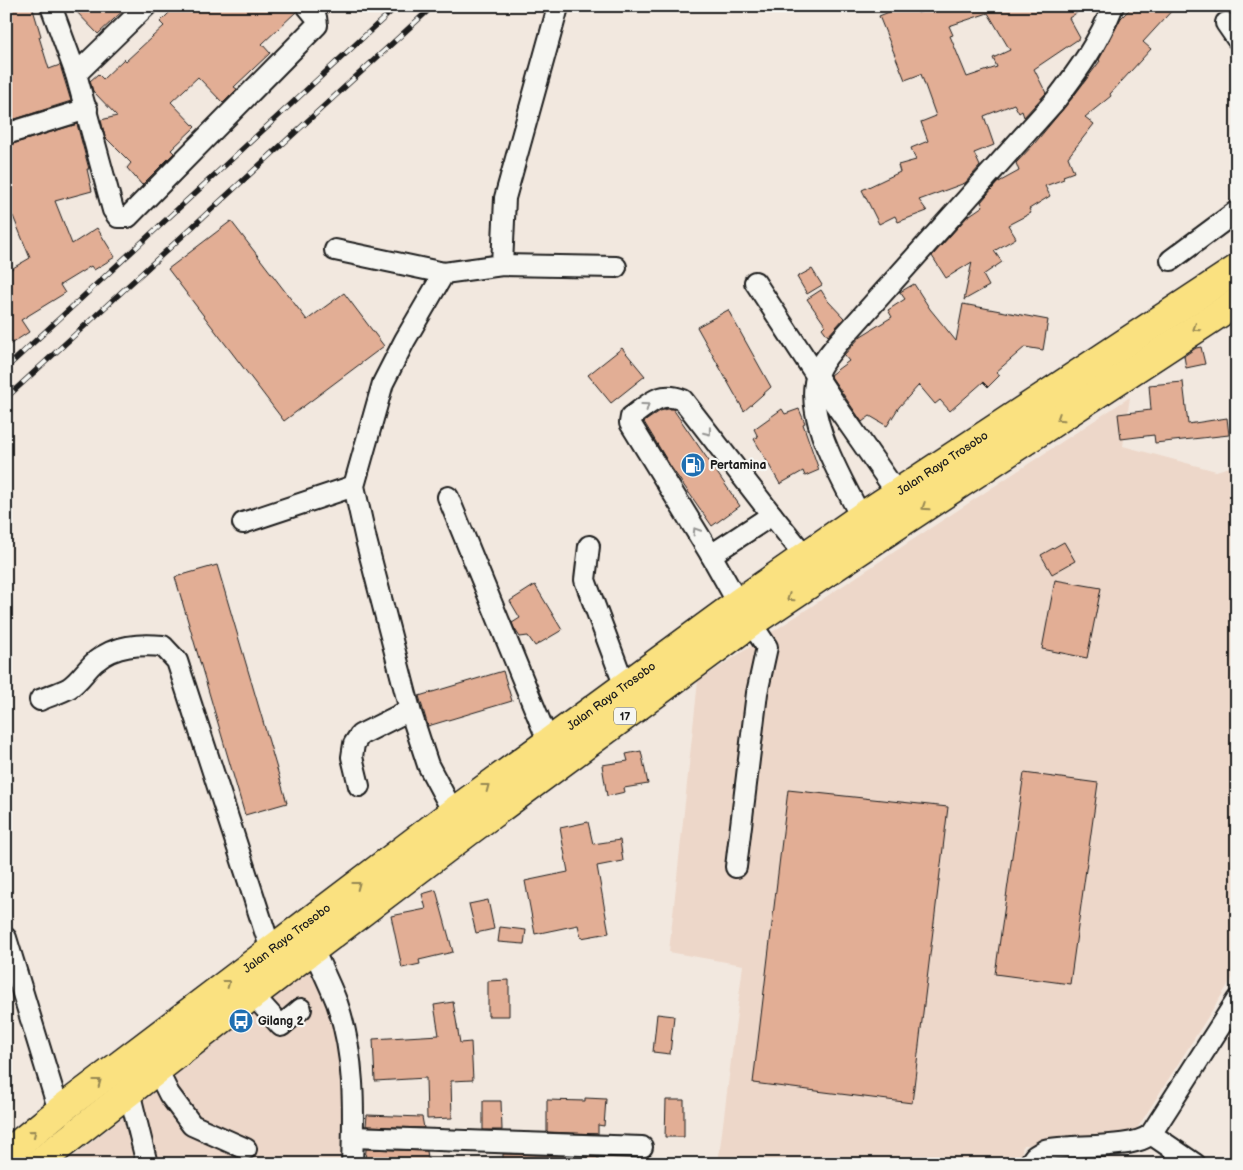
<svg xmlns="http://www.w3.org/2000/svg" width="1243" height="1170" viewBox="0 0 1243 1170" font-family="'Balsamiq Sans',sans-serif">
	<style>
		.built { fill: #edd7c9 }
		.building { fill: #e2ae95; stroke: #1c1c1c; fill-rule: evenodd }
		.lines { fill: none; stroke-linecap: round; stroke-linejoin: round }
		.minor-casing { stroke: #1c1c1c; stroke-width: 24 }
		.highway-casing { stroke: #1c1c1c; stroke-width: 31 }
		.minor { stroke: #f6f6f2; stroke-width: 20 }
		.highway { stroke: #fae180; stroke-width: 28 }
		.rail-casing { stroke: #1c1c1c; stroke-width: 5.5 }
		.rail { stroke: #f6f6f2; stroke-width: 4; stroke-dasharray: 11; stroke-linecap: butt }
		.oneway { stroke: #968853 }
		.oneway2 { stroke: #949492 }
		.labels { text-anchor: middle; stroke-width: 4.5; stroke-linejoin: round; paint-order: stroke }
		.shield { fill: #f6f6f2; stroke: #5d5d5c; stroke-width: 1 }
		.shield-label { font-size: 11px; font-weight: bold; fill: #1c1c1c }
		.street-label { font-size: 12px; fill: #1c1c1c; stroke: #f6f6f2 }
		.poi-label { font-size: 12px; font-weight: bold; fill: #1c1c1c; stroke: #f6f6f2; text-anchor: start }
	</style>
	<rect width="100%" height="100%" fill="#f2e8df"/>
	<filter id="ink" filterUnits="userSpaceOnUse"><feTurbulence type="fractalNoise" baseFrequency=".02" numOctaves="2"/><feDisplacementMap in="SourceGraphic" scale="10" xChannelSelector="R" yChannelSelector="G"/><feConvolveMatrix kernelMatrix="1 2 1 2 8 2 1 2 1" color-interpolation-filters="sRGB"/></filter>
	<g filter="url(#ink)">
		<!-- built -->
		<g class="built">
			<path d="M1130 397 1123 446 1216 471 1237 465V971L1126 1146 1023 1145 1020 1164H718L743 965 669 952 698 681Z"/>
			<path d="M320 960 354 1042 348 1164H64Z"/>
		</g>
		<!-- building -->
		<g class="building">
			<path d="M6 6H32L41 36 39 37 49 69 60 65 71 101 6 122V109L11 108 6 94Z"/>
			<path d="M71 6H128L98 34Z"/>
			<path d="M176 6H295L297 11 262 44 270 53 234 87 237 89 223 103 198 77 171 102 195 127 171 150 174 153 142 185 127 168 131 163 105 137 101 120 117 116 93 91 90 81 98 74 103 79 124 59 126 61 164 26 160 22Z"/>
			<path d="M904 6H915L918 13 935 6H1087L1069 18 1080 38 1034 69 1046 93 1024 117 1022 111 1019 113 1014 104 984 116 994 145 974 153 980 166 965 183 919 200 927 211 898 222 895 216 879 224 862 190 900 172 898 165 916 160 911 148 928 141 921 122 936 116 921 74 905 80 879 16ZM988 13 1010 50 993 58 997 67 967 77 950 36 953 35 949 26Z"/>
			<path d="M1133 6H1176L1143 42 1151 49 1110 94 1111 96 1085 117 1094 124 1068 157 1074 172 1063 176 1064 179 1045 186 1050 196 1029 209 1031 213 1008 225 1016 238 994 251 1002 262 983 275 989 286 964 300 972 262 946 278 932 256 967 217 983 206 981 202 997 183 1019 171 1016 163 1034 144 1073 97 1100 61 1099 60 1121 18Z"/>
			<path d="M77 124 89 169H87L92 191 55 201 72 244 97 228 115 257 94 270 91 266 60 285 65 293 21 320 29 332 6 347V272L30 258 13 216 6 217V146Z"/>
			<path d="M231 221 307 320 344 293 384 346 284 421 168 269Z"/>
			<path d="M812 269 822 285 807 294 797 277Z"/>
			<path d="M914 284 930 309 956 341 963 304 1048 320 1043 350 1025 347 996 372 1000 375 988 387 983 382 950 411 940 400 935 404 919 385 899 407 887 426 870 416 862 422 830 375 849 361 844 355 861 336 892 317 888 310 905 299 900 292Z"/>
			<path d="M821 290 828 301 844 318 828 336 822 328 825 325 807 299Z"/>
			<path d="M728 310 771 387 744 411 697 327Z"/>
			<path d="M1201 347 1205 364 1186 368 1184 356 1196 348Z"/>
			<path d="M622 348 645 376 611 403 588 375Z"/>
			<path d="M1183 382 1188 424 1227 418 1229 435 1155 443 1154 435 1121 439 1118 414 1151 410 1149 385Z"/>
			<path d="M668 409H673L740 506 712 526 671 467 644 422 660 411Z"/>
			<path d="M782 409 785 414 799 409 805 423 803 424 819 470 805 476 803 471 780 484 754 439 758 437 754 429Z"/>
			<path d="M1064 542 1075 561 1052 574 1041 555Z"/>
			<path d="M217 565 287 803 245 815 175 577Z"/>
			<path d="M1055 580 1101 588 1087 658 1042 649Z"/>
			<path d="M535 585 562 630 535 646 528 636 520 637 514 628 512 623 520 618 510 601Z"/>
			<path d="M503 671 512 701 428 726 419 696Z"/>
			<path d="M641 751 648 784 624 788 625 792 607 796 602 765 628 761 626 754Z"/>
			<path d="M1024 773 1098 783 1070 984 995 974Z"/>
			<path d="M788 790 948 807 912 1103 753 1083Z"/>
			<path d="M588 822 593 844 620 840 623 861 597 866 609 933 581 938 578 925 535 934 525 881 568 872 560 828Z"/>
			<path d="M436 890 453 952 419 960 420 964 402 968 391 916 426 909 422 894Z"/>
			<path d="M488 900 494 929 476 933 469 904Z"/>
			<path d="M500 927 526 930 524 944 498 942Z"/>
			<path d="M509 980V1016H488V981Z"/>
			<path d="M453 1002 460 1043 471 1042 473 1080 451 1081 452 1118 427 1119 426 1078 375 1081 373 1039 439 1035 434 1005Z"/>
			<path d="M657 1014 674 1016 670 1054 653 1052Z"/>
			<path d="M585 1098 606 1099 604 1126 598 1125V1134L547 1132V1100L585 1101Z"/>
			<path d="M666 1100H684V1137H665Z"/>
			<path d="M483 1101H501L502 1130H483Z"/>
			<path d="M367 1115 422 1117 424 1128 366 1126Z"/>
			<path d="M366 1149 427 1151 429 1164H365Z"/>
			<path d="M503 1154 598 1157V1164H503Z"/>
		</g>
		<g class="lines">
			<defs>
				<g id="minor">
					<path d="M51 6 76 74 113 210 118 217H128L317 25 316 17 307 6"/>
					<path d="M1226 23 1237 39"/>
					<path d="M76 74 146 6"/>
					<path d="M6 134 87 109"/>
					<path d="M335 250 444 273 502 265 616 267"/>
					<path d="M1171 260 1237 211"/>
					<path d="M502 265 505 198 558 7"/>
					<path d="M444 273 405 340 383 383 354 486 366 540 410 710 428 765 453 812"/>
					<path d="M755 282 835 404 897 493"/>
					<path d="M448 497 548 741"/>
					<path d="M861 517C843 481 801 413 818 372 822 361 831 352 838 343L1055 101C1078 71 1099 42 1113 6"/>
					<path d="M243 523 354 486"/>
					<path d="M589 546 585 580 625 687"/>
					<path d="M711 555 772 515"/>
					<path d="M738 603 711 555 630 423 631 417C649 404 660 390 683 400L772 515 805 556"/>
					<path d="M40 700C49 696 60 693 69 688 80 681 86 669 96 661 115 645 140 644 163 646L177 661 271 950"/>
					<path d="M359 786 352 757 354 744 360 735 410 710"/>
					<path d="M736 867 757 693 767 647 751 623"/>
					<path d="M6 938 59 1111"/>
					<path d="M313 949C321 967 330 985 337 1003 355 1054 354 1110 352 1164"/>
					<path d="M253 995 281 1026 301 1009"/>
					<path d="M157 1070 169 1094 192 1125 246 1149"/>
					<path d="M129 1091 147 1164"/>
					<path d="M1151 1134 1195 1164"/>
					<path d="M353 1137 642 1147"/>
					<path d="M1029 1164 1035 1156 1045 1150C1071 1144 1133 1150 1151 1134L1237 1000"/>
				</g>
				<g id="highway">
					<path id="s1" d="M6 1154 59 1111 453 812 738 603 861 517 1237 269"/>
					<path d="M37 1164 253 995 468 832 751 623 902 522 1237 302"/>
				</g>
			</defs>
			<!-- minor casing -->
			<use href="#minor" class="minor-casing"/>
			<!-- highway casing -->
			<use href="#highway" class="highway-casing"/>
			<!-- minor -->
			<use href="#minor" class="minor"/>
			<!-- highway -->
			<use href="#highway" class="highway"/>
			<defs>
				<g id="rail">
					<path d="M6 368 397 6"/>
					<path d="M6 398 433 6"/>
				</g>
			</defs>
			<!-- rail casing -->
			<use href="#rail" class="rail-casing"/>
			<!-- rail -->
			<use href="#rail" class="rail"/>
		</g>
		<!-- one-way arrows -->
		<defs><path id="oneway-chevron" d="M-2-3.5L2.5 0L-2 3.5" fill="none" stroke-width="1.6" stroke-linecap="round" stroke-linejoin="round" transform="scale(1.25)"/></defs>
		<g class="oneway">
			<use href="#oneway-chevron" transform="translate(1196 328) rotate(147)"/>
			<use href="#oneway-chevron" transform="translate(1060 418) rotate(147)"/>
			<use href="#oneway-chevron" transform="translate(925 507) rotate(147)"/>
			<use href="#oneway-chevron" transform="translate(790 598) rotate(146)"/>
			<use href="#oneway-chevron" transform="translate(486 787) rotate(-37)"/>
			<use href="#oneway-chevron" transform="translate(357 885) rotate(-37)"/>
			<use href="#oneway-chevron" transform="translate(227 983) rotate(-37)"/>
			<use href="#oneway-chevron" transform="translate(98 1082) rotate(-37)"/>
			<use href="#oneway-chevron" transform="translate(33 1133) rotate(-39)"/>
		</g>
		<g class="oneway2">
			<use href="#oneway-chevron" transform="translate(646 406) rotate(-36)"/>
			<use href="#oneway-chevron" transform="translate(708 432) rotate(52)"/>
			<use href="#oneway-chevron" transform="translate(696 531) rotate(-122)"/>
		</g>
	</g>
	<!-- icons -->
	<defs>
		<symbol id="fuel-disc" viewBox="-11 -11 22 22"><circle r="9.5" fill="#1f6fb2" stroke="#f6f6f2"/><path d="M-5.5-6h7V0h2V4h1.3V-2.5L3-4.5l.8-.8L6-3V5H2.5V1h-1V6h-7ZM-4.2-4.7v3.2H.2V-4.7Z" fill="#fff"/></symbol>
		<symbol id="bus-disc" viewBox="-11 -11 22 22"><circle r="9.5" fill="#1f6fb2" stroke="#f6f6f2"/><path d="M-5-6H5V4H4V6H2V4H-2V6H-4V4H-5ZM-3.5-4V0h7V-4ZM-3.5 1.2v1.5H-2V1.2ZM2 1.2v1.5H3.5V1.2Z" fill="#fff"/></symbol>
	</defs>
	<g fill-rule="evenodd">
		<use href="#fuel-disc" x="679" y="451" width="28" height="28"/>
		<use href="#bus-disc" x="227" y="1007" width="28" height="28"/>
	</g>
	<g class="labels">
		<!-- shield labels -->
		<rect class="shield" x="614" y="707.5" width="22" height="17" rx="4"/>
		<g class="shield-label">
			<text x="625" y="720">17</text>
		</g>
		<!-- street labels -->
		<g class="street-label">
			<text dy="4" stroke="none"><textPath href="#s1" startOffset="1164">Jalan Raya Trosobo</textPath></text>
			<text dy="4" stroke="none"><textPath href="#s1" startOffset="759">Jalan Raya Trosobo</textPath></text>
			<text dy="4" stroke="none"><textPath href="#s1" startOffset="354">Jalan Raya Trosobo</textPath></text>
		</g>
		<!-- poi labels -->
		<g class="poi-label">
			<text x="710" y="469">Pertamina</text>
			<text x="258" y="1025">Gilang 2</text>
		</g>
	</g>
	<!-- margin -->
	<rect width="1243" height="1170" fill="none" stroke="#f6f6f2" stroke-width="25"/>
	<rect x="12" y="12" width="1218" height="1145" fill="none" stroke="#1c1c1c" stroke-width="2" filter="url(#ink)"/>
</svg>
